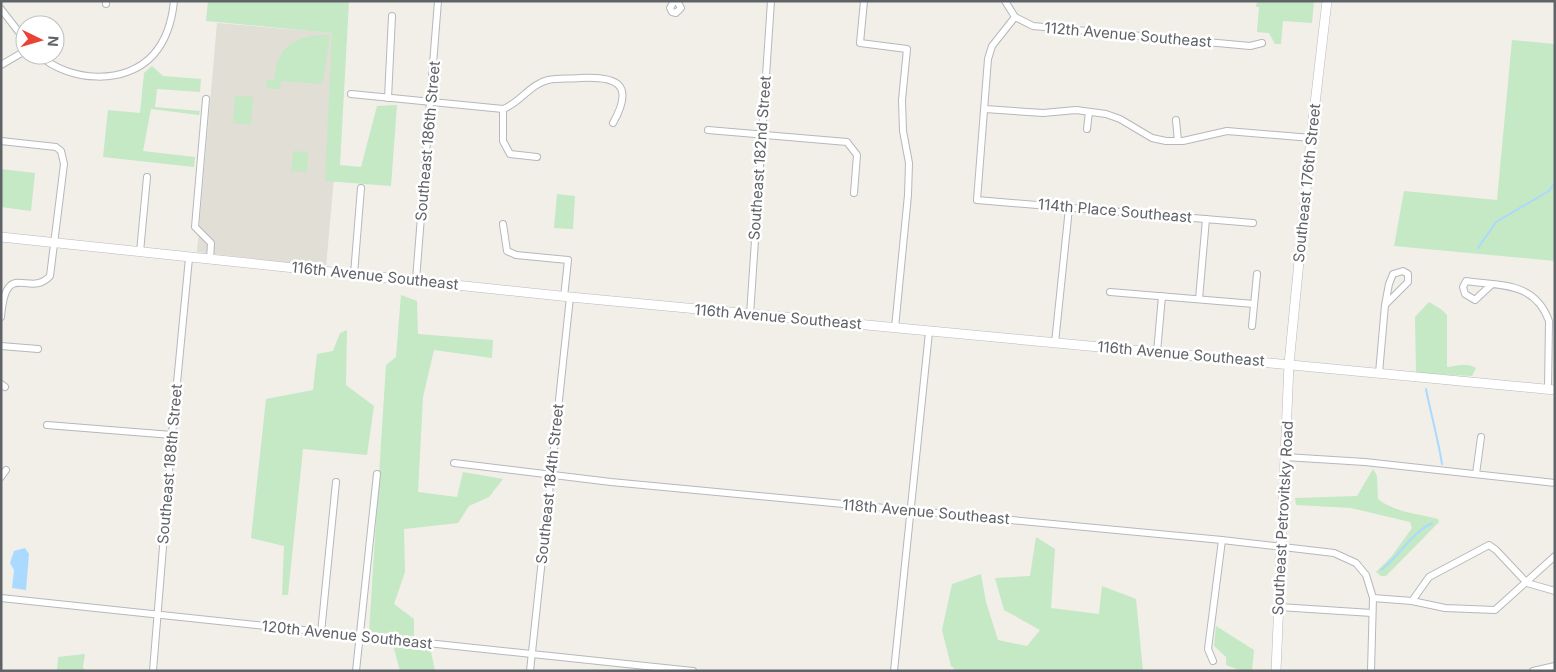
<svg xmlns="http://www.w3.org/2000/svg" width="1556" height="672" viewBox="0 0 1556 672" font-family="Inter,sans-serif">
	<style>
		.education { fill: #e1ded6 }
		.green { fill: #c5e8c5 }
		.water { fill: #aadaff }
		.lines { fill: none; stroke-linecap: round; stroke-linejoin: round }
		.stream { stroke: #aadaff; stroke-width: 2 }
		.street-casing { stroke: #b5b8bc; stroke-width: 8 }
		.secondary-casing { stroke: #b6babf; stroke-width: 10 }
		.street { stroke: #fff; stroke-width: 6 }
		.secondary { stroke: #fff; stroke-width: 9 }
		.labels { text-anchor: middle; stroke-width: 5; stroke-linejoin: round; paint-order: stroke }
		.street-label { font-size: 15px; fill: #5f6368; stroke: #fff }
	</style>
	<rect width="100%" height="100%" fill="#f1efe8"/>
	<!-- education -->
	<path class="education" d="M217 23 347 34 326 267 197 252Z"/>
	<!-- green -->
	<g class="green">
		<path d="M208 1H349L340 165 361 167 377 106 397 105 391 186 325 181 332 33 206 21Z"/>
		<path d="M1257 1H1314L1312 23 1283 21 1281 44H1275L1269 33 1257 32 1259 7H1256Z"/>
		<path d="M319 35H330L323 81 320 84 281 81 280 89 266 88 267 80H274C277 51 289 38 319 35Z"/>
		<path d="M1512 40 1555 44V261L1394 246 1404 191 1497 200Z"/>
		<path d="M152 66 163 76 201 79 200 92 157 89 155 107 200 111 199 115 151 109 143 151 195 157 194 167 103 157 108 110 140 113 144 73Z"/>
		<path d="M235 96 253 97 251 125 233 123Z"/>
		<path d="M293 151 308 152 307 172 291 171Z"/>
		<path d="M1 169 35 173 31 211 1 207Z"/>
		<path d="M557 194 575 196 573 229 554 228Z"/>
		<path d="M401 295 417 301 418 334 493 340 492 358 434 350 423 397 418 492 457 497 463 472 503 479 489 497 469 506 458 523 404 529 405 572 394 604 414 619V636L369 632 386 365 396 357Z"/>
		<path d="M1429 302 1442 310 1447 315V367C1457 366 1466 362 1476 368L1472 376 1416 373 1415 317Z"/>
		<path d="M347 330 346 385 374 406 367 455 303 449 288 595H282L284 546 251 538 266 399 313 390 317 354 333 351 340 333Z"/>
		<path d="M1373 469 1377 476 1378 499C1396 513 1416 513 1438 519L1439 522 1386 576H1381L1376 572 1392 556 1412 528 1410 522 1351 508 1296 505 1295 498 1357 496Z"/>
		<path d="M1036 537 1055 549 1051 608 1099 614 1102 586 1136 599 1143 671H957L951 666 942 630 952 584 981 574 986 602 998 640 1027 646 1040 630 1004 610 995 578 1030 576Z"/>
		<path d="M1216 626 1254 650 1252 671H1242L1226 665V657L1214 646Z"/>
		<path d="M393 645 430 647 435 671H400Z"/>
		<path d="M85 654 83 667 85 671H57L58 657Z"/>
	</g>
	<!-- water -->
	<path class="water" d="M25 548 29 554 26 590 12 588 14 570 10 563 14 551Z"/>
	<g class="lines">
		<!-- stream -->
		<g class="stream">
			<path d="M1478 248 1496 222 1549 191 1555 183"/>
			<path d="M1426 389C1431 415 1438 438 1442 464"/>
			<path d="M1381 570C1400 556 1411 533 1432 523"/>
		</g>
		<defs>
			<g id="street">
				<path d="M674 1 670 8 672 12 676 13 681 8 677 1"/>
				<path d="M864 1 860 43 907 49 902 100 903 131 909 163 908 195 895 328"/>
				<path d="M1005 1 1015 17 1033 26 1250 46 1262 43"/>
				<path d="M106 4V1"/>
				<path d="M1 9 25 40"/>
				<path d="M1015 17 992 46 988 59 977 200 1253 223"/>
				<path d="M39 55C69 82 126 86 154 54 167 39 172 21 174 1"/>
				<path d="M1 65 25 51"/>
				<path d="M351 94 503 109C520 103 530 84 548 80 558 78 570 79 580 78 617 76 635 84 613 123"/>
				<path d="M388 98 392 16"/>
				<path d="M206 99 195 227 211 243 210 260"/>
				<path d="M503 109V141L510 154 537 157"/>
				<path d="M985 109 1043 113 1076 110 1106 114 1120 119 1152 138 1166 141H1183L1227 131 1311 138"/>
				<path d="M1176 120 1178 141"/>
				<path d="M1087 129 1089 112"/>
				<path d="M708 130 847 142 857 155 854 193"/>
				<path d="M1 141 56 147 61 151 64 164 50 276C29 299 6 257 1 317"/>
				<path d="M503 224 507 251 516 255 568 260 564 297"/>
				<path d="M140 252 147 177"/>
				<path d="M354 274 361 188"/>
				<path d="M416 280 438 1"/>
				<path d="M1491 285 1475 300 1465 294 1463 287 1466 281C1502 286 1535 282 1549 321L1548 389"/>
				<path d="M1110 292 1254 304"/>
				<path d="M1199 299 1206 219"/>
				<path d="M750 315 771 1"/>
				<path d="M1252 326 1257 274"/>
				<path d="M1055 343 1069 208"/>
				<path d="M1 346 38 349"/>
				<path d="M1157 352 1162 296"/>
				<path d="M1379 373 1385 305 1408 282V274L1403 271 1393 274 1389 284 1385 305"/>
				<path d="M1 384 5 387"/>
				<path d="M47 425 172 435"/>
				<path d="M1285 457 1365 462 1555 483"/>
				<path d="M454 463 611 482 1222 540 1334 553 1356 563 1366 575 1373 598 1371 671"/>
				<path d="M1476 474 1481 437"/>
				<path d="M1 477 6 470"/>
				<path d="M1 598 693 671"/>
				<path d="M1373 598 1412 601 1445 608 1495 610 1555 556"/>
				<path d="M1412 601 1429 577 1489 545 1496 550 1527 583 1555 591"/>
				<path d="M1279 607 1372 613"/>
				<path d="M321 633 336 482"/>
				<path d="M1213 661 1208 649 1222 540"/>
				<path d="M153 671 172 435 189 258"/>
				<path d="M356 671 377 474"/>
				<path d="M530 671 570 297"/>
				<path d="M894 671 929 332"/>
				<path d="M1533 671 1555 666"/>
			</g>
			<g id="secondary">
				<path d="M1 237 570 297 1555 390"/>
				<path d="M1276 671 1289 364 1311 138 1327 1"/>
			</g>
		</defs>
		<!-- street casing -->
		<use href="#street" class="street-casing"/>
		<!-- secondary casing -->
		<use href="#secondary" class="secondary-casing"/>
		<!-- street -->
		<use href="#street" class="street"/>
		<!-- secondary -->
		<use href="#secondary" class="secondary"/>
	</g>
	<g class="labels">
		<!-- street labels -->
		<g class="street-label">
			<text transform="translate(1128 35) rotate(5)" y="5">112th Avenue Southeast</text>
			<text transform="translate(428 141) rotate(-85)" y="5">Southeast 186th Street</text>
			<text transform="translate(760 158) rotate(-86)" y="5">Southeast 182nd Street</text>
			<text transform="translate(1307 183) rotate(-84)" y="5">Southeast 176th Street</text>
			<text transform="translate(1115 211) rotate(5)" y="5">114th Place Southeast</text>
			<text transform="translate(375 276) rotate(6)" y="5">116th Avenue Southeast</text>
			<text transform="translate(778 317) rotate(5)" y="5">116th Avenue Southeast</text>
			<text transform="translate(1181 354) rotate(5)" y="5">116th Avenue Southeast</text>
			<text transform="translate(170 464) rotate(-85)" y="5">Southeast 188th Street</text>
			<text transform="translate(550 484) rotate(-84)" y="5">Southeast 184th Street</text>
			<text transform="translate(926 512) rotate(5)" y="5">118th Avenue Southeast</text>
			<text transform="translate(1283 518) rotate(-87)" y="5">Southeast Petrovitsky Road</text>
			<text transform="translate(347 635) rotate(6)" y="5">120th Avenue Southeast</text>
		</g>
	</g>
	<!-- border -->
	<rect width="1556" height="672" fill="none" stroke="#5f6368" stroke-width="5"/>
	<!-- north arrow -->
	<g transform="translate(40 40) rotate(95)"><circle r="24" fill="#ffffff" stroke="#bfc1c3"/>
	<path d="M0-4L9 19L0 12L-9 19Z" fill="#ea4335"/>
	<text y="-8" font-size="14" font-weight="bold" text-anchor="middle" fill="#5f6368">N</text>
	</g>
</svg>
